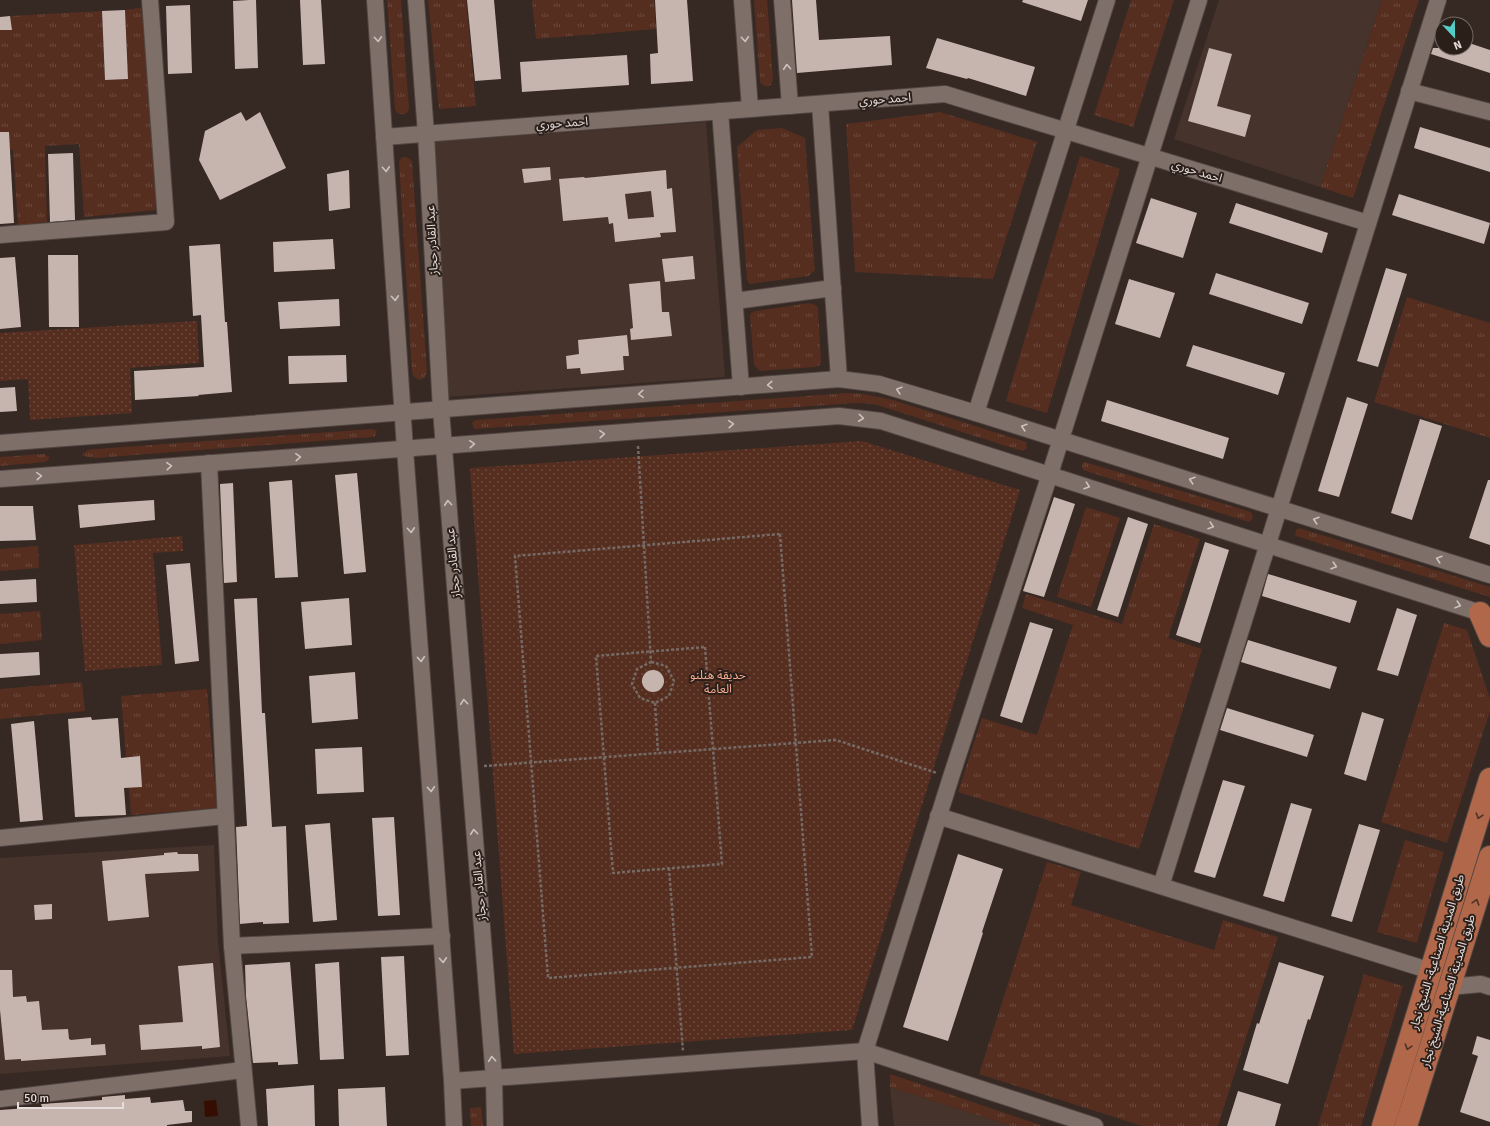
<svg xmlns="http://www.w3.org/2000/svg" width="1490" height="1126" viewBox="0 0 1490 1126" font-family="Signika,'Noto Sans Arabic',sans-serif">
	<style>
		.built { fill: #46332b }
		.grass { fill: url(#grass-tufts) }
		.park { fill: url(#park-dots) }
		.water { fill: #350e01 }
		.building { fill: #c6b5ae; fill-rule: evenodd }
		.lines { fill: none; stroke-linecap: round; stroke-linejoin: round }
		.minor-casing { stroke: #514642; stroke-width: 18 }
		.primary-casing { stroke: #514642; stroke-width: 24 }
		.path { stroke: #766a66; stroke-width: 2.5; stroke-dasharray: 3 2; stroke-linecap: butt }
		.minor { stroke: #7f6f69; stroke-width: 16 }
		.primary { stroke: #b0674a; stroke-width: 22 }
		.oneway { stroke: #ccc2be }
		.oneway2 { stroke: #4c3126 }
		.labels { text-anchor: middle; stroke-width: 4; stroke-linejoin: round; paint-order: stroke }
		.street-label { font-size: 12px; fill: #e6ddda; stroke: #2b1f1a }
		.park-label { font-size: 12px; fill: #f8ac90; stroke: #2b1f1a }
	</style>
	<defs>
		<pattern id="grass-tufts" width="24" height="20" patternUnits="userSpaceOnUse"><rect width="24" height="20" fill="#552e1f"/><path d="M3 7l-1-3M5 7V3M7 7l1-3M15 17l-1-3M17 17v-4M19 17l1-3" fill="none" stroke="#6d4c3f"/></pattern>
		<pattern id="park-dots" width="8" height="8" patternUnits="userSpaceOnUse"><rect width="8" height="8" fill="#552e1f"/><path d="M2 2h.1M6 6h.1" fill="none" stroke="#6d4c3f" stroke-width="1.8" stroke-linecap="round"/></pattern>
	</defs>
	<rect width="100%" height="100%" fill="#362823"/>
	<!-- built -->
	<g class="built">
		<path d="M1219 0H1382L1320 187 1174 139Z"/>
		<path d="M706 122 725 377 447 397 432 142Z"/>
		<path d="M214 845 218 942 230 1056 0 1074V858Z"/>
		<path d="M890 1087 1012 1126H894Z"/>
	</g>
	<!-- grass -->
	<g class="grass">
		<path d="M387 0H401L409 109C407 115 403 115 397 113L395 109Z"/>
		<path d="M428 0H466L476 106 439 109Z"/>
		<path d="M532 0H654L656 29 536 39Z"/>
		<path d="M754 0H767L773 79 771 85 767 87 763 85 760 82Z"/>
		<path d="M1131 0H1174L1133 127 1094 115Z"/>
		<path d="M1382 0H1419L1353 198 1320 187Z"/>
		<path d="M146 7 161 207 156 210 84 217 79 144 45 146 47 222 18 225 13 150H0V30H11L10 16 102 11 105 80 128 79 125 10Z"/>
		<path d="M940 112 1037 142 993 279 855 272 846 124Z"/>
		<path d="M782 128 805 138 815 270 809 276 750 284 747 280 737 147 757 130Z"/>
		<path d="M1080 156 1120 169 1047 413 1006 401Z"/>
		<path d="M402 157H407L412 161 427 372 424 378 420 380 414 377 412 373 399 162Z"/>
		<path d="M1407 297 1490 323V438L1374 402Z"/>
		<path d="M810 303 817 306 818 309 821 361 820 365 815 367 760 371 754 365 750 316 751 313 755 311Z"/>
		<path d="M847 393 864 394 893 400 1023 441 1026 442 1027 448 1023 451 1019 450 874 404 856 403 475 429H474L472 423 475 420Z"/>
		<path d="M373 429 377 431 375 436 373 437 96 458 83 456 82 454 88 450 96 449Z"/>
		<path d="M44 454 49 457V459L45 462 0 466V457Z"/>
		<path d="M1085 462 1251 512 1253 518 1249 522 1083 470 1082 467 1083 463Z"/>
		<path d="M1086 507 1120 518 1091 607 1057 597Z"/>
		<path d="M1154 524 1200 539 1168 638 1202 649 1139 849 958 792 982 718 1037 735 1073 625 1022 608 1026 594 1122 624Z"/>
		<path d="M1299 528 1490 587V597L1296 536 1295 534 1296 530Z"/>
		<path d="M38 546 39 568 0 571V549Z"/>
		<path d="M40 611 42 640 0 644V614Z"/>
		<path d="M1444 623 1467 630 1490 699V711L1447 843 1381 822Z"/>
		<path d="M82 682 85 711 0 719V689Z"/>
		<path d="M207 689 217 808 131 815 121 696Z"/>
		<path d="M1405 840 1444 852 1417 943 1377 932Z"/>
		<path d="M1047 862 1081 872 1071 905 1214 950 1223 920 1278 937 1218 1126H1142L979 1074Z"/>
		<path d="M1364 974 1403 986 1361 1126H1318Z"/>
		<path d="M890 1074 1043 1126H1012L890 1087Z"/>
		<path d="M481 1107 483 1126H471L470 1108Z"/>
	</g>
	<!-- park -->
	<g class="park">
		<path d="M197 321 199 363 130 368 132 413 30 420 28 379 0 381V333Z"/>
		<path d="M862 441 1020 490 852 1030 514 1054 470 468Z"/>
		<path d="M182 536 183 551 153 553 162 665 85 671 74 545Z"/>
	</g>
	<!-- water -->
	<path class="water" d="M216 1100 218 1116 205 1117 204 1101Z"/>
	<!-- building -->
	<g class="building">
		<path d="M249 0H256L258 68 235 69 233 1Z"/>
		<path d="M300 0H321L325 64 303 65Z"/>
		<path d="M467 0H494L501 79 475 81Z"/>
		<path d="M655 0H687L693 81 651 84 650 54 658 53Z"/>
		<path d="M792 0H816L819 40 890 36 892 65 797 73Z"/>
		<path d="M1023 0H1088L1081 21 1022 2Z"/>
		<path d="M190 5 192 73 168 74 166 6Z"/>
		<path d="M125 10 128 79 105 80 102 11Z"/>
		<path d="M10 16 12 30H0V17Z"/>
		<path d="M937 38 1035 67 1026 96 968 78 967 79 926 68Z"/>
		<path d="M1466 42 1490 50V73L1431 54 1433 48H1466Z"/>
		<path d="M1209 48 1232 54 1217 106 1251 115 1245 137 1188 121Z"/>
		<path d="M627 55 629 85 522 92 520 62Z"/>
		<path d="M241 112 246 121 260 112 286 168 220 200 199 160 205 131Z"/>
		<path d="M1420 127 1490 148V172L1414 148Z"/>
		<path d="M0 132H9L14 223 0 224Z"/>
		<path d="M73 153 75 220 50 222 48 154Z"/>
		<path d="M550 167 551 180 524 183 522 169Z"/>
		<path d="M349 170 350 208 329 211 327 174Z"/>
		<path d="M666 170 667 189 672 188 676 232 660 233 661 237 615 242 613 223 609 224 608 217 563 221 559 179 584 177 585 178ZM651 191 654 217 628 219 625 194Z"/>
		<path d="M1399 194 1490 223 1484 244 1392 215Z"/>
		<path d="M1151 198 1197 213 1183 258 1136 243Z"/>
		<path d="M1236 203 1328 233 1322 253 1229 223Z"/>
		<path d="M333 239 335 269 274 272 273 242Z"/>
		<path d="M220 244 225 322H227L232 392 198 395 199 396 135 400 134 371 204 367 201 315 193 316 189 246Z"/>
		<path d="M48 255H78L79 327H49Z"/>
		<path d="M693 256 695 279 665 282 662 259Z"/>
		<path d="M15 257 21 327 0 329V258Z"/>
		<path d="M1386 268 1407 274 1378 367 1357 361Z"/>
		<path d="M1216 273 1309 303 1302 324 1209 294Z"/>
		<path d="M1129 279 1175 293 1160 338 1115 324Z"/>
		<path d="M660 281 662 312H669L672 336 631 340 630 329 633 328 629 284Z"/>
		<path d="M339 299 340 326 280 329 278 302Z"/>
		<path d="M627 335 629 356H623L624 370 581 374 580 368 567 369 566 356 579 354 578 340Z"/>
		<path d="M1193 345 1285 373 1278 395 1186 366Z"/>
		<path d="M346 355 347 382 289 384 288 356Z"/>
		<path d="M15 387 17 411 0 412V388Z"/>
		<path d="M1347 397 1368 404 1339 497 1318 491Z"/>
		<path d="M1107 400 1229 438 1223 459 1101 421Z"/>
		<path d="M1420 419 1442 426 1412 520 1391 513Z"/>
		<path d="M357 473 366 572 344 574 335 475Z"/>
		<path d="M292 480 298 577 275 578 269 482Z"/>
		<path d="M1488 480H1490V545L1469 538Z"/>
		<path d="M233 483 237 582 224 583 220 484Z"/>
		<path d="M1054 497 1075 504 1044 597 1023 591Z"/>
		<path d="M154 500 155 520 80 528 78 505Z"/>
		<path d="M0 506H33L36 540 0 541Z"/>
		<path d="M1128 517 1148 524 1118 617 1097 610Z"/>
		<path d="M1205 542 1229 550 1200 643 1176 635Z"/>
		<path d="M190 563 199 661 175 664 166 565Z"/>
		<path d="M1268 574 1357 601 1350 623 1262 596Z"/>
		<path d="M36 579 37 602 0 604V581Z"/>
		<path d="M257 598 262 713H265L272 827 286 826 289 923 263 924V922L240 924 236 827 247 826 234 599Z"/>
		<path d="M349 598 352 645 305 649 301 602Z"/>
		<path d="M1397 608 1417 615 1398 676 1377 670Z"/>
		<path d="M1030 622 1053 629 1022 723 1000 716Z"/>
		<path d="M1248 640 1337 667 1330 689 1241 662Z"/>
		<path d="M39 652 40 675 0 678V654Z"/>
		<circle cx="653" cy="681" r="11"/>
		<path d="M355 672 358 719 312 723 309 676Z"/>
		<path d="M1227 708 1314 735 1307 757 1220 730Z"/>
		<path d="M1362 712 1384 719 1366 781 1344 774Z"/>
		<path d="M91 717 92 720 118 718 121 758 140 756 142 787 124 788 126 815 75 817 68 719Z"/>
		<path d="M34 721 43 820 20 822 11 724Z"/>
		<path d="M362 747 364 792 317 794 315 749Z"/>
		<path d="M1223 780 1245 786 1215 878 1194 872Z"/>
		<path d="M1291 803 1312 809 1284 902 1263 896Z"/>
		<path d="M394 817 400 915 378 916 372 818Z"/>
		<path d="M330 823 337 920 313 922 305 825Z"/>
		<path d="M1359 824 1380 830 1352 922 1331 916Z"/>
		<path d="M177 852 178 854H198L199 871 145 874 149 917 108 921 102 861 164 855V853Z"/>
		<path d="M958 854 1003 869 982 932 983 933 948 1041 903 1027Z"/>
		<path d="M52 904V919L35 920 34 905Z"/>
		<path d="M404 956 409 1055 386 1056 381 957Z"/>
		<path d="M290 962 298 1064 278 1065V1062L253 1063 246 996 245 965Z"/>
		<path d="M339 962 344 1059 320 1060 315 964Z"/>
		<path d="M1279 962 1324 976 1310 1020 1308 1019 1288 1084 1243 1070 1257 1023 1259 1024Z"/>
		<path d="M213 963 220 1047 202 1049V1046L141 1050 139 1025 183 1022 178 966Z"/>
		<path d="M0 970H12L13 997 26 996 27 1002 39 1001 42 1030 68 1029 69 1039 71 1040 91 1038V1045L105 1044 106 1055 21 1061V1059L5 1060 0 1010Z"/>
		<path d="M1477 1036 1490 1040V1122L1460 1112 1478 1056 1472 1054Z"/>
		<path d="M314 1085 315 1126H268L266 1089Z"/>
		<path d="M385 1087 387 1126H339L338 1089Z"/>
		<path d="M1238 1091 1281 1104 1275 1126H1227Z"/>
		<path d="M125 1095V1099L150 1097 151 1103 183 1100 185 1111H192V1122L167 1125V1126H0V1110L42 1107 41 1104 102 1100V1097Z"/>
	</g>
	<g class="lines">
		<defs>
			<g id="minor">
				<path d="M375 0 405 449 452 1081 454 1126"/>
				<path d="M416 0 426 134 441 410 494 1079 495 1126"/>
				<path d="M742 0 750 109"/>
				<path d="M782 0 790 106"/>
				<path d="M1409 91 1490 112"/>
				<path d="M820 104 839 379"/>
				<path d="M720 111 741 387"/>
				<path d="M384 137 945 94 1368 223"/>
				<path d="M0 235 166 222 150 0"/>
				<path d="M735 301 833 288"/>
				<path d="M976 413 1107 0"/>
				<path d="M0 443 839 379 879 384 976 413 1490 575"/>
				<path d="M209 463 232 946 249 1126"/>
				<path d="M0 479 839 416 881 421 1490 616"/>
				<path d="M938 816 1431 971"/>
				<path d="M0 838 225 816"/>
				<path d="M1161 886 1438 0"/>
				<path d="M232 946 442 936"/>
				<path d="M1449 987 1481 984 1490 987"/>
				<path d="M452 1081 865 1051 951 777 1050 474 1199 0"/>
				<path d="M0 1099 243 1070"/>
				<path d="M870 1126 865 1051 1095 1126"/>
			</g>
			<g id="primary">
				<path d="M1480 613 1490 636"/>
				<path d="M1383 1126 1490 779"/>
				<path d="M1406 1126 1490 857"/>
			</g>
		</defs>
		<!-- minor casing -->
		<use href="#minor" class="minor-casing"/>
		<!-- primary casing -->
		<use href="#primary" class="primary-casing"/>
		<!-- path -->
		<g class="path">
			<path d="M638 446 651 662"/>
			<path d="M780 534 812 957 548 978 515 556Z"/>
			<path d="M705 647 722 864 613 873 596 656Z"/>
			<path d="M651 662 666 666 674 681 669 696 655 703 640 698 632 684 637 669Z"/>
			<path d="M655 703 658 753"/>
			<path d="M484 766 836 740 937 773"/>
			<path d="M669 868 683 1051"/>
		</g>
		<!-- minor -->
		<use href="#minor" class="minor"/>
		<!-- primary -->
		<use href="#primary" class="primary"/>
	</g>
	<!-- one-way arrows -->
	<defs><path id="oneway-chevron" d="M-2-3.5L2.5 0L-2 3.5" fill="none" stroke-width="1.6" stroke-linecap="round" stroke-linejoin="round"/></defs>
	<g class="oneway">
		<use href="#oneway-chevron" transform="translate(378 39) rotate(86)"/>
		<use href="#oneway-chevron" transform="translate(745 39) rotate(86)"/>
		<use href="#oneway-chevron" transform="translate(787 67) rotate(-94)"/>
		<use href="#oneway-chevron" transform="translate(386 169) rotate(86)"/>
		<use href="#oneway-chevron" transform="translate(395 298) rotate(86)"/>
		<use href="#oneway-chevron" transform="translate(770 385) rotate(176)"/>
		<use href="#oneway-chevron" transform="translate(899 390) rotate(-164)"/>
		<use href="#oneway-chevron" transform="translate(641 394) rotate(176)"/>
		<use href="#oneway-chevron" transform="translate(861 418) rotate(6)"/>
		<use href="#oneway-chevron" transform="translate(731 424) rotate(-4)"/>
		<use href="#oneway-chevron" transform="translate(1024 427) rotate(-163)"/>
		<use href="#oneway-chevron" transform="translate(602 434) rotate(-4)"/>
		<use href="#oneway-chevron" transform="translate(472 444) rotate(-4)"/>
		<use href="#oneway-chevron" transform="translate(298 457) rotate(-4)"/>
		<use href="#oneway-chevron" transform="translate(169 466) rotate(-4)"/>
		<use href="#oneway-chevron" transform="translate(39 476) rotate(-4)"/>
		<use href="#oneway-chevron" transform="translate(1192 480) rotate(-162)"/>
		<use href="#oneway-chevron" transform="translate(1087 486) rotate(18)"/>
		<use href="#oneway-chevron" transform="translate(448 503) rotate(-95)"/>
		<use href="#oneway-chevron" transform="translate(1316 520) rotate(-162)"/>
		<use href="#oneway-chevron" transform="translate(1211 526) rotate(18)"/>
		<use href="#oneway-chevron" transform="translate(411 530) rotate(86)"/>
		<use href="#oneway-chevron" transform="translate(1439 559) rotate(-162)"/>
		<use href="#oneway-chevron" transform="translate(1334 566) rotate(18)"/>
		<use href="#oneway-chevron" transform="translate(1458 605) rotate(18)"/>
		<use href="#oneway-chevron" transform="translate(421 659) rotate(86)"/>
		<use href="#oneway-chevron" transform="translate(464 702) rotate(-95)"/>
		<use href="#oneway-chevron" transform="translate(431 789) rotate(86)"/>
		<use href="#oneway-chevron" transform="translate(474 832) rotate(-95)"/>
		<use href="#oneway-chevron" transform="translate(443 960) rotate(86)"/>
		<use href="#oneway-chevron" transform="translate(492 1059) rotate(-95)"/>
	</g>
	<g class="oneway2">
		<use href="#oneway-chevron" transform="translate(1479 816) rotate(107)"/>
		<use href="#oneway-chevron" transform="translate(1476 902) rotate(-73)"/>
		<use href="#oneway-chevron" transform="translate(1408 1047) rotate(107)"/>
	</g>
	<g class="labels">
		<!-- street labels -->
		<g class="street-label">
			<text transform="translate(885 99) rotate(-4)" y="4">احمد حوري</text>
			<text transform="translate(562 123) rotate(-4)" y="4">احمد حوري</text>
			<text transform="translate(1197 171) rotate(17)" y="4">احمد حوري</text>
			<text transform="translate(432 240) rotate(-93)" y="4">عبد القادر حجاز</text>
			<text transform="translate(453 563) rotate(-95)" y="4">عبد القادر حجاز</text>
			<text transform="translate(479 886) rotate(-95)" y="4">عبد القادر حجاز</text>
			<text transform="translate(1437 952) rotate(-73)" y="4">طريق المدينة الصناعية- الشيخ نجار</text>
			<text transform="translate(1448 991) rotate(-73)" y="4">طريق المدينة الصناعية-الشيخ نجار</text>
		</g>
		<!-- park labels -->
		<g class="park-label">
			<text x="718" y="679">حديقة هنلنو<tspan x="718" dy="14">العامة</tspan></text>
		</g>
	</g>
	<!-- north arrow -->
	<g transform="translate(1454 36) rotate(158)"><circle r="19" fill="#2b1f1a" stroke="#766b67"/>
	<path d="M0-3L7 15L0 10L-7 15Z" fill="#54cdc8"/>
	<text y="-6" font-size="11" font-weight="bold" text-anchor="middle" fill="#e6ddda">N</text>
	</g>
	<!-- scale -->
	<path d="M18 1102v6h105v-6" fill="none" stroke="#e6ddda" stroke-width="2"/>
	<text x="24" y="1102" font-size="12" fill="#e6ddda" stroke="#2b1f1a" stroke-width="3" paint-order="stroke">50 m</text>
</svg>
